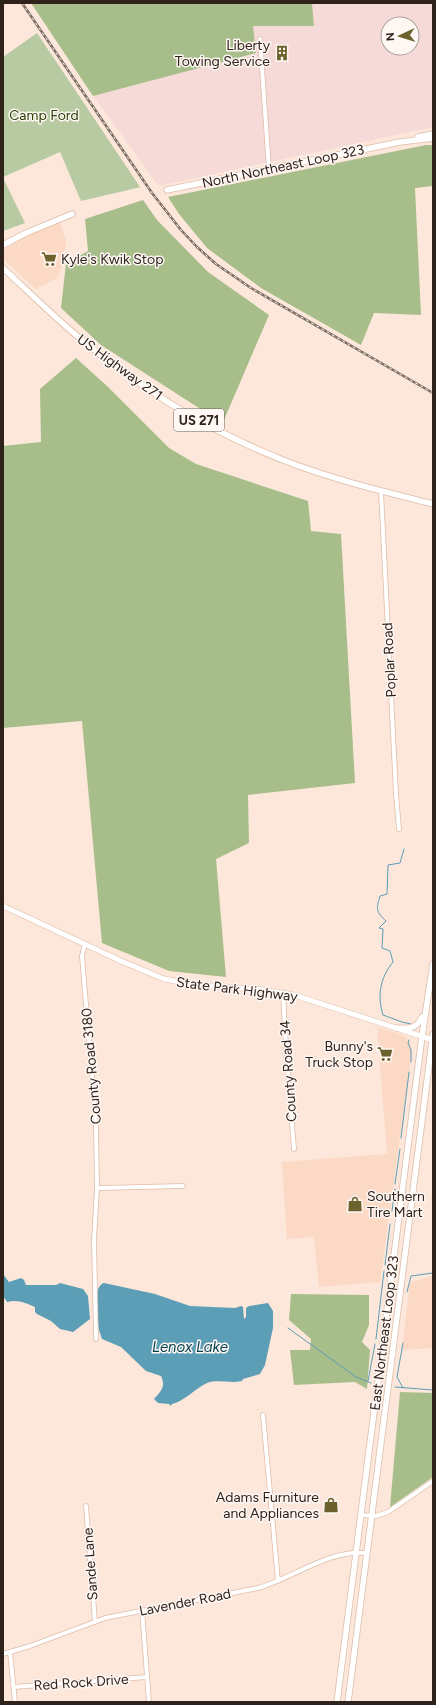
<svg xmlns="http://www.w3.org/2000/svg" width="436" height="1705" viewBox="0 0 436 1705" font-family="Figtree,sans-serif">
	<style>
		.built { fill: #fbd9c5 }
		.industrial { fill: #f5dad8; fill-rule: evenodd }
		.green { fill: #b7caa1 }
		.forest { fill: #a7be8a }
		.water { fill: #5c9eb6 }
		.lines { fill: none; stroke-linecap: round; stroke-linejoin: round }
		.stream { stroke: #5c9eb6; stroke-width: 1 }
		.minor-casing { stroke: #debca8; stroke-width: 5.5 }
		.major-casing { stroke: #debca8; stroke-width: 6 }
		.highway-casing { stroke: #debca8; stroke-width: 7 }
		.minor { stroke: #fff; stroke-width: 4 }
		.major { stroke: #fff; stroke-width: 5 }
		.highway { stroke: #fff; stroke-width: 5.5 }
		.rail-casing { stroke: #7b6b62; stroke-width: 2.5 }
		.rail { stroke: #fef7f3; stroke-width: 1; stroke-dasharray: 3; stroke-linecap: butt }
		.labels { text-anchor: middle; stroke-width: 3; stroke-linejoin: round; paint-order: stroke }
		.shield { fill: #fef7f3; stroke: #6d625c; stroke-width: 1 }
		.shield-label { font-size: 13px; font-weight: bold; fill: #2f221b }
		.poi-label { font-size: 14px; fill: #2f221b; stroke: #fef7f3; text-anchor: end }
		.park-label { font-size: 14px; fill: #293d01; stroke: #fef7f3 }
		.street-label { font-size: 14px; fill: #2f221b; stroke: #fef7f3 }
		.water-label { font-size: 15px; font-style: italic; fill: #013f51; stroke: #fef7f3 }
	</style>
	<rect width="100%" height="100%" fill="#fce7da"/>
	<!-- built -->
	<g class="built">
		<path d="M60 222 66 241 62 266 57 278 36 289 3 259V250L29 234Z"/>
		<path d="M377 1027 403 1035 410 1042 412 1051 380 1282 319 1287 314 1237 287 1239 282 1162 387 1154Z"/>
		<path d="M433 1276V1348L402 1350 410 1282Z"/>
	</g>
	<!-- industrial -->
	<path class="industrial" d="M312 3H433V127L159 186 93 96 256 53 253 26H314ZM388 24H412V48H388Z"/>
	<!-- green -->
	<g class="green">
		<path d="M37 33 140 187H141L81 201 60 152 3 177V57Z"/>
		<path d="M3 178 25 223 3 231Z"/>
	</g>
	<!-- forest -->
	<g class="forest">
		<path d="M31 3H312L314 26H253L256 53 93 96Z"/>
		<path d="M426 145H433V186L415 188 421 315 374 313 361 345 261 288 207 248 179 214 168 197Z"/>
		<path d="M143 200 157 220 208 272 269 315 224 420 202 410 101 345 61 308 66 263 88 251 85 219Z"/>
		<path d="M76 358 107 386 169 448 196 464 308 501 311 531 341 534 355 783 248 795 249 843 216 859 226 977 169 971 102 943 82 721 3 728V446L41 442 40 389Z"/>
		<path d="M291 1294 369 1295V1325L362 1342 370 1350 367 1389 355 1382 294 1385 290 1350H310L311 1339 289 1320Z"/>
		<path d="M400 1392 433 1393V1477L390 1507Z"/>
	</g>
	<!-- water -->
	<g class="water">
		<path d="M3 1274 9 1282 21 1278 24 1280 26 1285H56L60 1283 83 1289 88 1296 90 1319 73 1332 60 1329 51 1321 37 1314 35 1312V1307C26 1303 17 1299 7 1302L3 1296Z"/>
		<path d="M104 1283 155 1294 190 1306 235 1308 241 1306 243 1307 244 1319 246 1317V1308L249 1306 268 1303 273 1311V1328L265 1365 260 1374 243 1379 242 1381C230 1384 219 1379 207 1383 194 1389 185 1401 172 1404L171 1406 169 1404 158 1403 154 1399C161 1392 166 1386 161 1376L146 1371 121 1347 102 1339 101 1336C97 1326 91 1286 104 1283Z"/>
	</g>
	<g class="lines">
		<!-- stream -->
		<g class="stream">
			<path d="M404 849 400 863 388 865 387 894 380 896C376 909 376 912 386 921L379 928 383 929 382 948 390 951 393 962C380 978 377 996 383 1015L402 1022 411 1024"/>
			<path d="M409 1040 408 1043 411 1050V1062"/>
			<path d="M401 1138 409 1072"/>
			<path d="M395 1184 400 1149"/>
			<path d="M392 1211 395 1189"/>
			<path d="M385 1265 390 1224"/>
			<path d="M407 1292 411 1276 433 1273"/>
			<path d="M288 1328 356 1377 371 1383"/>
			<path d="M376 1339 384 1271"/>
			<path d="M403 1343 397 1377 403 1388"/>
			<path d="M368 1381 375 1344"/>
			<path d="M395 1387 433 1390"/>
		</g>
		<defs>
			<g id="minor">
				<path d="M260 39 269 169"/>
				<path d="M381 491 396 794 399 829"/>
				<path d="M85 944 82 956 96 1126 97 1188 94 1240 96 1339"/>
				<path d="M283 993 286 1047 294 1149"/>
				<path d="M97 1188 183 1186"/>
				<path d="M263 1415 278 1581"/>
				<path d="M86 1506 95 1622"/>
				<path d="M361 1515 376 1516 388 1512 433 1481"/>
				<path d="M142 1610 149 1702"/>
				<path d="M10 1652 15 1702"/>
				<path d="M3 1654 30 1646 105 1618 258 1588C293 1578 330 1549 366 1553"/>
				<path d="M14 1687 147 1677"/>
			</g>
			<path id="major" d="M3 906 121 961 164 979 197 985 264 990 294 995 433 1040"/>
			<g id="highway">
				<path d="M418 137 433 134"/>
				<path d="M167 190 400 142 433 138"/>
				<path d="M3 245 26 233 72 214"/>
				<path d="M3 268C31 294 58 321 88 345 147 393 212 432 283 460 331 479 382 491 433 504"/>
				<path d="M397 1028C408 1029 417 1029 422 1017"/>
				<path d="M337 1702 422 1036 433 964"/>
				<path d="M348 1702 433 1034"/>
			</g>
		</defs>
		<!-- minor casing -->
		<use href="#minor" class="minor-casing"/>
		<!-- major casing -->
		<use href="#major" class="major-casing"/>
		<!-- highway casing -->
		<use href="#highway" class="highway-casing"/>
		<!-- minor -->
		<use href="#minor" class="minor"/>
		<!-- major -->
		<use href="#major" class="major"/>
		<!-- highway -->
		<use href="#highway" class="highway"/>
		<defs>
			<path id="rail" d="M22 3 152 193 181 230 197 247 216 264 251 288 433 393"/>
		</defs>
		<!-- rail casing -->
		<use href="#rail" class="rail-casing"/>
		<!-- rail -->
		<use href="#rail" class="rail"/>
	</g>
	<!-- icons -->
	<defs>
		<symbol id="building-bare" viewBox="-9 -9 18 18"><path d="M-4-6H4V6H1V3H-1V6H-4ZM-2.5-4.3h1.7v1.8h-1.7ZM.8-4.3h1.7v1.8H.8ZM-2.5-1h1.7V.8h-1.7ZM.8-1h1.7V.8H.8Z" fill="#6c622e" stroke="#fef7f3" stroke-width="2.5" paint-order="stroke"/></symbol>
		<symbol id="supermarket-bare" viewBox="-9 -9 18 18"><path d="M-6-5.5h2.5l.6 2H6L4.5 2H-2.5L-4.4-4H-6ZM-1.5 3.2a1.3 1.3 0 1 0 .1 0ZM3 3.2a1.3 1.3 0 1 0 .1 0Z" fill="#6c622e" stroke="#fef7f3" stroke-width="2.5" paint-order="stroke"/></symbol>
		<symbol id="shop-bare" viewBox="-9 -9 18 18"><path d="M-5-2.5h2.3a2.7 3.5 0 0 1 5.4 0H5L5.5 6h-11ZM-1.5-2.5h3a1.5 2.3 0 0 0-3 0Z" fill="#6c622e" stroke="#fef7f3" stroke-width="2.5" paint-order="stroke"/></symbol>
	</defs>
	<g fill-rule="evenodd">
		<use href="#building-bare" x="271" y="42" width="22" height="22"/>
		<use href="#supermarket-bare" x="38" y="248" width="22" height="22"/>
		<use href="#supermarket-bare" x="374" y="1043" width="22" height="22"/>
		<use href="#shop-bare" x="344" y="1193" width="22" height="22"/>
		<use href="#shop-bare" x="320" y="1494" width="22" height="22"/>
	</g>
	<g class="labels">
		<!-- shield labels -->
		<rect class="shield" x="174" y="409" width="50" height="22" rx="3"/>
		<g class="shield-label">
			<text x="199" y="425">US 271</text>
		</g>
		<!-- poi labels -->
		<g class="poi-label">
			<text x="270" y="50">Liberty<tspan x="270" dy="16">Towing Service</tspan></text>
			<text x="61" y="264" text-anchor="start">Kyle's Kwik Stop</text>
			<text x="373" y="1051">Bunny's<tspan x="373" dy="16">Truck Stop</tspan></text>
			<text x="367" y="1201" text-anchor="start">Southern<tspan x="367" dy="16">Tire Mart</tspan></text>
			<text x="319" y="1502">Adams Furniture<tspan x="319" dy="16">and Appliances</tspan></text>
		</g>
		<!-- park labels -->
		<g class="park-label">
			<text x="44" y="120">Camp Ford</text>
		</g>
		<!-- street labels -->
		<g class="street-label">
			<text transform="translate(283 166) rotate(-12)" y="5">North Northeast Loop 323</text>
			<text transform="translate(120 367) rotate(36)" y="5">US Highway 271</text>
			<text transform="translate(389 660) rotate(-93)" y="5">Poplar Road</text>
			<text transform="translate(237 989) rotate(7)" y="5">State Park Highway</text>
			<text transform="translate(91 1066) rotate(-95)" y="5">County Road 3180</text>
			<text transform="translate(288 1071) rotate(-94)" y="5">County Road 34</text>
			<text transform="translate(384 1333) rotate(-83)" y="5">East Northeast Loop 323</text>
			<text transform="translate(90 1564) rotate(-94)" y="5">Sande Lane</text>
			<text transform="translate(185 1602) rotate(-11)" y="5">Lavender Road</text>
			<text transform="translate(81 1682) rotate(-4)" y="5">Red Rock Drive</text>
		</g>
		<!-- water labels -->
		<g class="water-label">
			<text x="190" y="1352">Lenox Lake</text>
		</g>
	</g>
	<!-- border -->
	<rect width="436" height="1705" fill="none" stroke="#2f221b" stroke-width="8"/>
	<!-- north arrow -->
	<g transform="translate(400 36) rotate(266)"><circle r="19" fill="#fef7f3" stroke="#aba29d"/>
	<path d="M0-3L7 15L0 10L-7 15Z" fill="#6c622e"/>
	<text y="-6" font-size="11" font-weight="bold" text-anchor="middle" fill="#2f221b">N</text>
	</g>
</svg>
